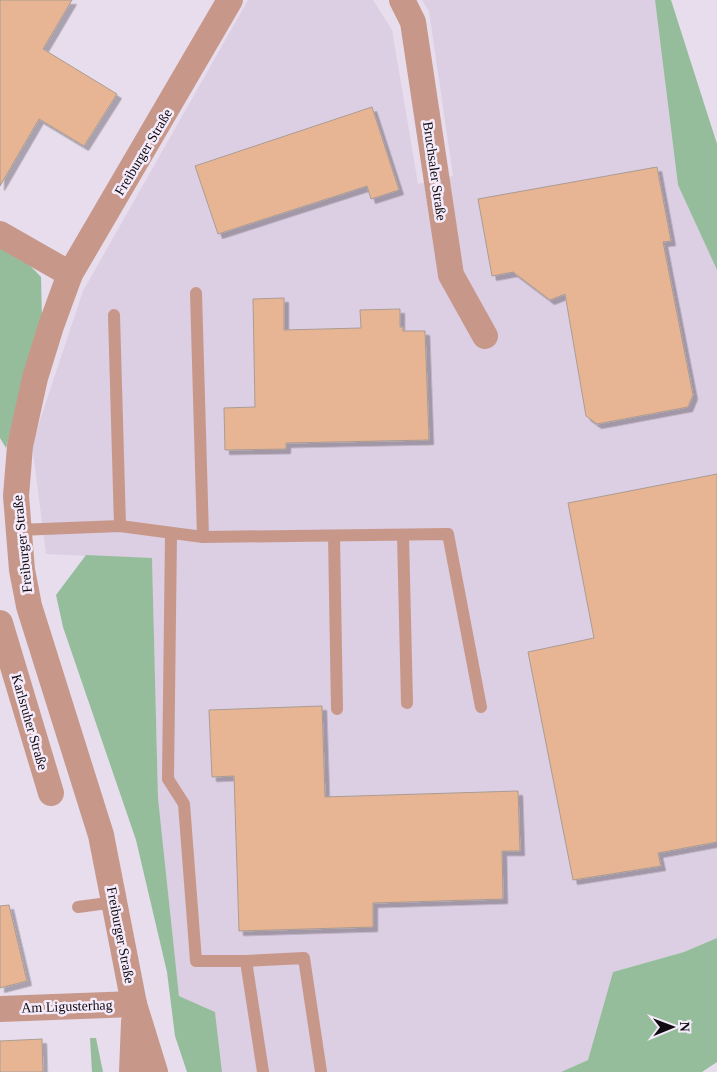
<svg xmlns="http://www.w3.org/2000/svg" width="717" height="1072" viewBox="0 0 717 1072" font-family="Georgia,serif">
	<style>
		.built { fill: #dccee3 }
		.green { fill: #95bd9c }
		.building { fill: #e7b593; stroke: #ab9c92; filter: url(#shadow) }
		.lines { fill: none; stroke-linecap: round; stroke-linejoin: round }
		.service { stroke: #c7988a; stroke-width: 12 }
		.minor { stroke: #c7988a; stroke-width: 26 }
		.labels { text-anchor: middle; stroke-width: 5; stroke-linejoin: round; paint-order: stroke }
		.street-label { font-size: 14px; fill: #0f0b10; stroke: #f5ebfa }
	</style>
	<defs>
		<filter id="shadow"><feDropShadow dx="4.5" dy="4.5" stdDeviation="0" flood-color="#0004"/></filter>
	</defs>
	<rect width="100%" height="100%" fill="#e7dded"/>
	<!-- built -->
	<path class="built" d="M248 0H373L392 30 418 184 453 176 429 11 422 0H655L678 185 717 270V938L684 952 613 972 588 1060 561 1072H222L215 1012 179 996 158 798 152 559 46 554 32 444 83 291Z"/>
	<!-- green -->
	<g class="green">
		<path d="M655 0H671L717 144V270L678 185Z"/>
		<path d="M0 243 16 251 41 277 42 318 6 448 0 438Z"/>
		<path d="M86 555 152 558 158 798 179 996 215 1012 222 1072H187L175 1036 167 972 136 840 63 627 56 595Z"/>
		<path d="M717 938V1062L702 1072H561L588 1060 613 972 684 952Z"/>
		<path d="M90 1038H96L103 1072H92Z"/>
	</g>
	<!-- building -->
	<g class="building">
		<path d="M0 0H72L43 49 117 94 84 146 39 119 0 186Z"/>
		<path d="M372 107 399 190 371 199 367 186 218 234 195 166Z"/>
		<path d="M657 167 671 241 663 242 693 395 688 407 597 424 586 416 565 294 550 300 513 272 492 276 478 199Z"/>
		<path d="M284 298V330L361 328 360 310 400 309V327H403V331H425L429 440 286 443V449L225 450 224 408 255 407 253 299Z"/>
		<path d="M717 474V842L658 853 661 866 573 880 528 652 594 638 568 503Z"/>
		<path d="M322 706 325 797 518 791 520 851H502L503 899 373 903V927L239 931 234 776 212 777 209 710Z"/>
		<path d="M9 905 27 981 0 988V906Z"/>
		<path d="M42 1039 43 1072H0V1041Z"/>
	</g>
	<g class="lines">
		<!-- service -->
		<g class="service">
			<path d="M196 293 203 537"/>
			<path d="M114 315 120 526"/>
			<path d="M18 530 120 526 203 537 448 534 481 707"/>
			<path d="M171 534 168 779 184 804 196 961H246L263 1072"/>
			<path d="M403 535 407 703"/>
			<path d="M334 536 337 709"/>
			<path d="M78 907 115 902"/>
			<path d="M246 961 304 958 321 1072"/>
		</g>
		<!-- minor -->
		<g class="minor">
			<path d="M402 0 413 22 451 275 485 336"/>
			<path d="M0 234 70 274"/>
			<path d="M0 623 51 793"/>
			<path d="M0 1009 134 1004"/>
			<path d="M132 1072 134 1022"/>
			<path d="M155 1072 134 1004 101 835 29 606 22 570 16 496 20 446 35 378 51 326 70 274 230 0"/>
		</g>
	</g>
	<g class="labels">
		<!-- street labels -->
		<g class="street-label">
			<text transform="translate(143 152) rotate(-59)" y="5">Freiburger Straße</text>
			<text transform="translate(435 171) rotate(82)" y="5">Bruchsaler Straße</text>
			<text transform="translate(22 544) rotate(-96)" y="5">Freiburger Straße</text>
			<text transform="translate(30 722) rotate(74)" y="5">Karlsruher Straße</text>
			<text transform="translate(121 935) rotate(79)" y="5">Freiburger Straße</text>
			<text transform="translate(67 1006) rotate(-2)" y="5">Am Ligusterhag</text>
		</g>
	</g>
	<!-- north arrow -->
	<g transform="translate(672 1027) rotate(89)" stroke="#f5ebfa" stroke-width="4" paint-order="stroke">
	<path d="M0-4L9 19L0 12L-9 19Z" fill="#0f0b10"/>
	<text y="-8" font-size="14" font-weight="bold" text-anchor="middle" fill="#0f0b10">N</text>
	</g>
</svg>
